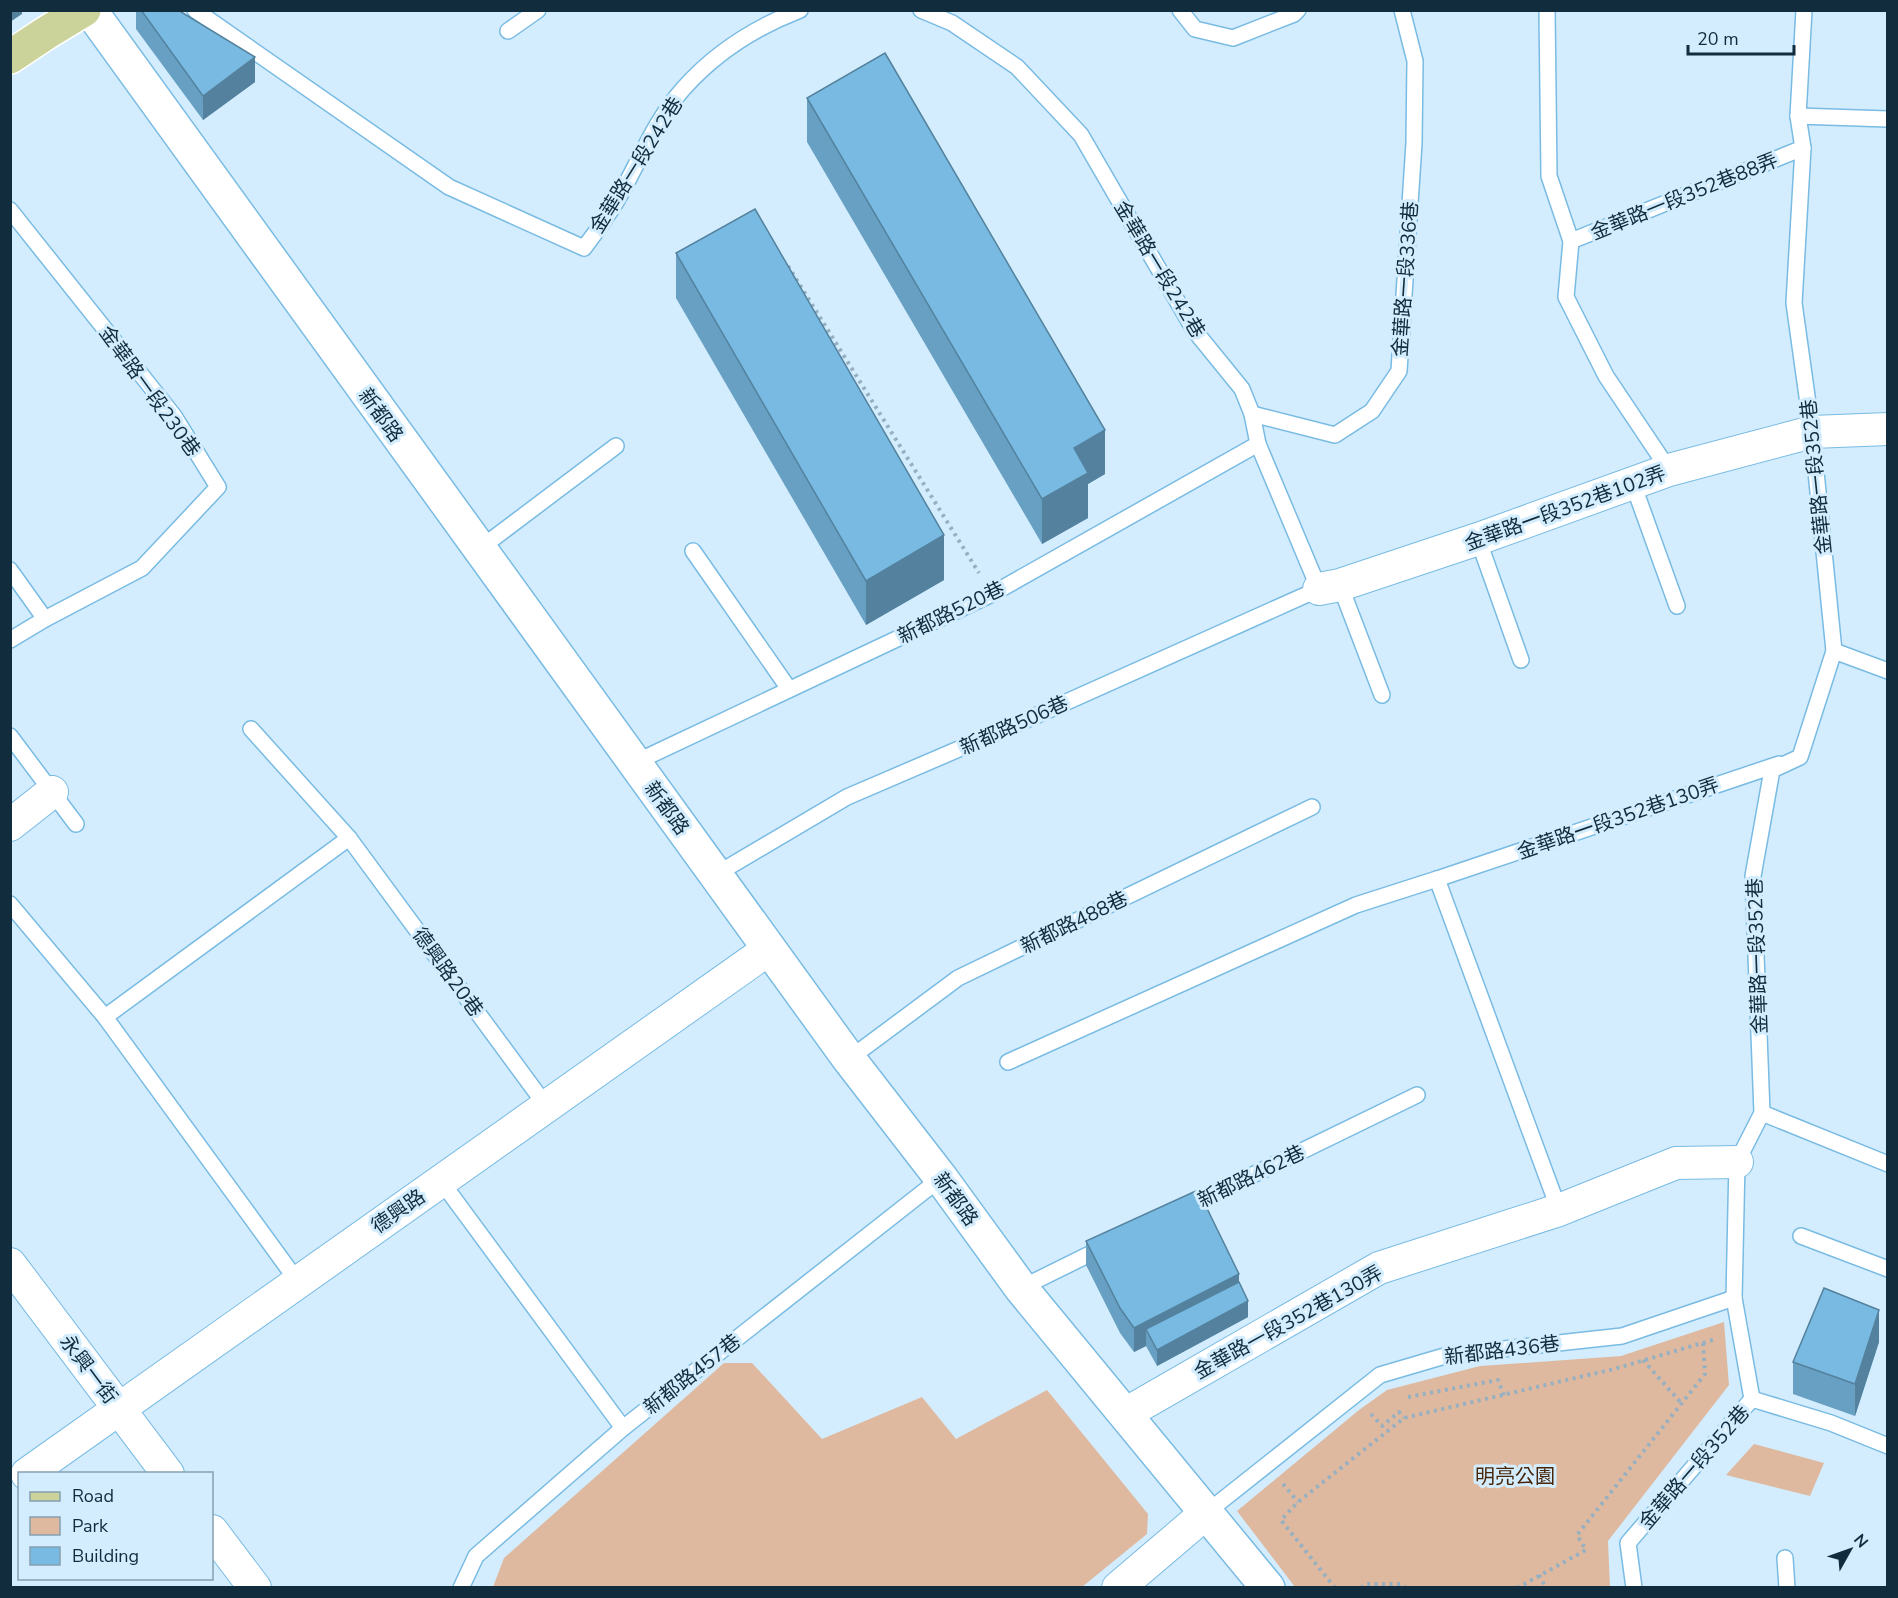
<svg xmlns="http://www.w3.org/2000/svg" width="1898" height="1598" viewBox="0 0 1898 1598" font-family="'Nunito Sans','Noto Sans TC',sans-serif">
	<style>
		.green { fill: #deb99f }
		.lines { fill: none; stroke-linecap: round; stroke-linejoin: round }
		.lane-casing { stroke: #79bbe3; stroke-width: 18 }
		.street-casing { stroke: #79bbe3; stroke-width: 34 }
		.secondary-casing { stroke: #79bbe3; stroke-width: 36 }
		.primary-casing { stroke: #fff; stroke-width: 36 }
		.path { stroke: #96b0c1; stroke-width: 4; stroke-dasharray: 3 4.5; stroke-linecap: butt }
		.lane { stroke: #fff; stroke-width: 15 }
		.street { stroke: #fff; stroke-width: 32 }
		.secondary { stroke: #fff; stroke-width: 33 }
		.primary { stroke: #cbd39a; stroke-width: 33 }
		.wall { fill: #67a0c2 }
		.shaded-wall { fill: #54829e }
		.building { fill: #78bae1; stroke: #54829e; stroke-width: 1.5 }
		.labels { text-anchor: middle; stroke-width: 6; stroke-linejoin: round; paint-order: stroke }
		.street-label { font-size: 20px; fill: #112c3c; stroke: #d3edfe }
		.park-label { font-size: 20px; fill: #492507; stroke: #d3edfe }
	</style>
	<rect width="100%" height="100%" fill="#d3edfe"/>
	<!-- green -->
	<g class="green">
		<path d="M1724 1322 1729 1385 1608 1541 1610 1587H1295L1237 1511 1359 1410 1387 1390 1480 1366 1621 1356Z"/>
		<path d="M724 1363H752L822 1439 922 1397 956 1439 1047 1390 1148 1514 1147 1534 1082 1587H493L504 1558Z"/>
		<path d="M1754 1444 1824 1463 1810 1496 1726 1475Z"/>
	</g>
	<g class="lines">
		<defs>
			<g id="lane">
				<path d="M195 10 449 187 584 248C594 235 604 221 613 207 637 168 652 124 683 89 714 54 756 27 800 10"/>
				<path d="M1180 10 1195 29 1233 38 1294 14 1298 10"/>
				<path d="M1547 10 1549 176 1571 241 1566 297 1606 376 1669 470"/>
				<path d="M508 31 538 10"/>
				<path d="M1798 116 1888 119"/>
				<path d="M10 210 174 416 218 487 142 568 45 619 10 640"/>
				<path d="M1571 241 1803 148"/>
				<path d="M1252 414 1335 435 1372 411 1399 371 1414 143 1415 61 1402 10"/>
				<path d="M1633 484 1677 606"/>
				<path d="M1478 539 1521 660"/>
				<path d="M478 550 616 446"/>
				<path d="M693 551 789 689"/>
				<path d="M10 570 45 619"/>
				<path d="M1340 585 1382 695"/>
				<path d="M1834 651 1888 671"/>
				<path d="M251 729 349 838 547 1107"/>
				<path d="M10 736 76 824"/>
				<path d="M634 763 992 594 1258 444"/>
				<path d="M715 875 847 797 1024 721 1319 589 1258 444 1252 414 1242 389 1194 330 1081 135 1017 67 952 23 921 10"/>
				<path d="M10 904 105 1017 298 1282"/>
				<path d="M105 1017 349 838"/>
				<path d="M849 1059 958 978 1312 807"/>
				<path d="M1008 1062 1356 905 1437 879"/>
				<path d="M1762 1113 1888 1164"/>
				<path d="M441 1181 623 1428"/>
				<path d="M1185 1208 1417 1095"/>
				<path d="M1559 1210 1437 879 1779 764"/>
				<path d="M1801 1236 1888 1269"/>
				<path d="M1021 1288 1104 1247"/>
				<path d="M1752 1399 1831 1423 1888 1446"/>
				<path d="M1206 1513 1380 1375 1448 1355 1622 1336 1734 1298"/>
				<path d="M1785 1558 1787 1588"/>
				<path d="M461 1588 476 1556 623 1428 941 1178"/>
				<path d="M1634 1588 1628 1543 1752 1399 1734 1298 1737 1162 1762 1113 1753 876 1772 770 1800 757 1834 651 1812 432 1794 303 1803 148 1798 116 1804 10"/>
			</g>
			<g id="street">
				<path d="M1319 589 1340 585 1478 539 1669 470 1812 432 1888 429"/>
				<path d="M10 825 52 792"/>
				<path d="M10 1264 168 1474"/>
				<path d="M1125 1414 1379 1268 1559 1210 1676 1163 1737 1162"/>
				<path d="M27 1474 769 949"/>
				<path d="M212 1531 255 1588"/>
				<path d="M1118 1588 1206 1513"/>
			</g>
			<path id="secondary" d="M90 10 849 1059 941 1178 1021 1288 1268 1588"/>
			<path id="primary" d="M10 57 46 33 84 10"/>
		</defs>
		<!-- lane casing -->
		<use href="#lane" class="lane-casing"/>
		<!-- street casing -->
		<use href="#street" class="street-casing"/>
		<!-- secondary casing -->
		<use href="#secondary" class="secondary-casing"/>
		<!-- primary casing -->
		<use href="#primary" class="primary-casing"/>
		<!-- path -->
		<g class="path">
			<path d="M788 266 979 573"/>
			<path d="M1643 1360 1682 1404"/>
			<path d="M1408 1397 1498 1380 1504 1395"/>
			<path d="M1371 1414 1382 1426 1399 1412 1404 1418"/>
			<path d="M1283 1484 1298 1502"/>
			<path d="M1539 1575 1546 1588"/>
			<path d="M1335 1588 1281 1520 1298 1502 1404 1418 1614 1369 1716 1339"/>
			<path d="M1361 1588 1366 1584H1401L1406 1588"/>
			<path d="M1517 1588 1586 1550 1577 1535 1705 1374 1703 1342"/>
		</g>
		<!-- lane -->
		<use href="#lane" class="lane"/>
		<!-- street -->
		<use href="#street" class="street"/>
		<!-- secondary -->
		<use href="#secondary" class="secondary"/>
		<!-- primary -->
		<use href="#primary" class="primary"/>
	</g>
	<!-- wall -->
	<g class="wall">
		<path d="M136 10H178L255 82 203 120 136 29Z"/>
		<path d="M807 98 1105 474 1088 484V518L1042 544 807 142Z"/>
		<path d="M676 253 944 580 866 625 676 298Z"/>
		<path d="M1086 1241 1239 1282 1248 1317 1157 1366 1146 1346 1134 1352 1120 1333 1086 1265Z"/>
		<path d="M1879 1342 1855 1416 1793 1394V1362Z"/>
	</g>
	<!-- shaded-wall -->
	<g class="shaded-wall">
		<path d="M10 10H22V14L10 22Z"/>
		<path d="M255 57V82L203 120V96Z"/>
		<path d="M1105 430V474L1088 484V518L1042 544V499L1074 448Z"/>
		<path d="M944 535V580L866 625V581Z"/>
		<path d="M1239 1274V1298L1146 1329V1346L1134 1352V1328Z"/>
		<path d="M1248 1301V1317L1157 1366V1350Z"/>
		<path d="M1879 1310V1342L1855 1416V1384Z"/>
	</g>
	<!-- building -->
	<g class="building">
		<path d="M141 10H178L255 57 203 96Z"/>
		<path d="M885 53 1105 430 1074 448 1088 473 1042 499 807 98Z"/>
		<path d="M755 209 944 535 866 581 676 253Z"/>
		<path d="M1198 1190 1239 1274 1134 1328 1120 1308 1086 1241Z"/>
		<path d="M1239 1282 1248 1301 1157 1350 1146 1329Z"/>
		<path d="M1824 1288 1879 1310 1855 1384 1793 1362Z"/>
	</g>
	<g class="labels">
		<!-- street labels -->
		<g class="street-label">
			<text transform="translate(636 165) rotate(-58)" y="7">金華路一段242巷</text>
			<text transform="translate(1684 196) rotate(-22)" y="7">金華路一段352巷88弄</text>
			<text transform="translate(1160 269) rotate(59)" y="7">金華路一段242巷</text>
			<text transform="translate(1405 279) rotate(-86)" y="7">金華路一段336巷</text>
			<text transform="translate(150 391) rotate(54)" y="7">金華路一段230巷</text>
			<text transform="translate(381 415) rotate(54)" y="7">新都路</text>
			<text transform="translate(1816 477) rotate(-96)" y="7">金華路一段352巷</text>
			<text transform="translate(1565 508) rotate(-20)" y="7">金華路一段352巷102弄</text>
			<text transform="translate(951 612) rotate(-26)" y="7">新都路520巷</text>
			<text transform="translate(1014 725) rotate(-24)" y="7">新都路506巷</text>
			<text transform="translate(667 808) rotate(54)" y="7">新都路</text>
			<text transform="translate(1618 818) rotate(-19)" y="7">金華路一段352巷130弄</text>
			<text transform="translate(1074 922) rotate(-26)" y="7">新都路488巷</text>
			<text transform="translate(1757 956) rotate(-92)" y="7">金華路一段352巷</text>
			<text transform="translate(448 972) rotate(54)" y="7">德興路20巷</text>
			<text transform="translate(1251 1176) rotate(-26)" y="7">新都路462巷</text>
			<text transform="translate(956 1199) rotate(54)" y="7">新都路</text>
			<text transform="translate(398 1211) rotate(-35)" y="7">德興路</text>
			<text transform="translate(1288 1322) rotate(-29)" y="7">金華路一段352巷130弄</text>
			<text transform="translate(1502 1350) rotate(-7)" y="7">新都路436巷</text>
			<text transform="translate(89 1369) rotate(53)" y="7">永興一街</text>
			<text transform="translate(692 1374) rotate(-38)" y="7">新都路457巷</text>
			<text transform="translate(1694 1467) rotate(-49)" y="7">金華路一段352巷</text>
		</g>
		<!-- park labels -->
		<g class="park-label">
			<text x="1515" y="1483">明亮公園</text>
		</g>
	</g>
	<!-- border -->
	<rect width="1898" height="1598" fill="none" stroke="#112c3c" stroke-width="24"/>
	<!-- legend -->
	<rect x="18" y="1472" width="195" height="108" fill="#d3edfe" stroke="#85a0b0" stroke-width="1.5"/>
	<rect x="30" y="1492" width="30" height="9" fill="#cbd39a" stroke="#85a0b0" stroke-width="1.5"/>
	<text x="72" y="1502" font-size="18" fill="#112c3c">Road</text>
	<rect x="30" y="1517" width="30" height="18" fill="#deb99f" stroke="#85a0b0" stroke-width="1.5"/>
	<text x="72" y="1532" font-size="18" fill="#112c3c">Park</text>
	<rect x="30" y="1547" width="30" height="18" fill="#78bae1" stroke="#85a0b0" stroke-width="1.5"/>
	<text x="72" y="1562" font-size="18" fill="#112c3c">Building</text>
	<!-- north arrow -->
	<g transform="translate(1850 1550) rotate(50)" stroke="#d3edfe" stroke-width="4.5" paint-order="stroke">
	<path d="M0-4.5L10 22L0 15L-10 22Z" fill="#112c3c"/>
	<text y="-9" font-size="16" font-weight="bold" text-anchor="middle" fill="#112c3c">N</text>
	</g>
	<!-- scale -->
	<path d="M1688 45v9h106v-9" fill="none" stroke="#112c3c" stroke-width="3"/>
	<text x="1697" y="45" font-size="18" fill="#112c3c" stroke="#d3edfe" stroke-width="4.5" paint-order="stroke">20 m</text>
</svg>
